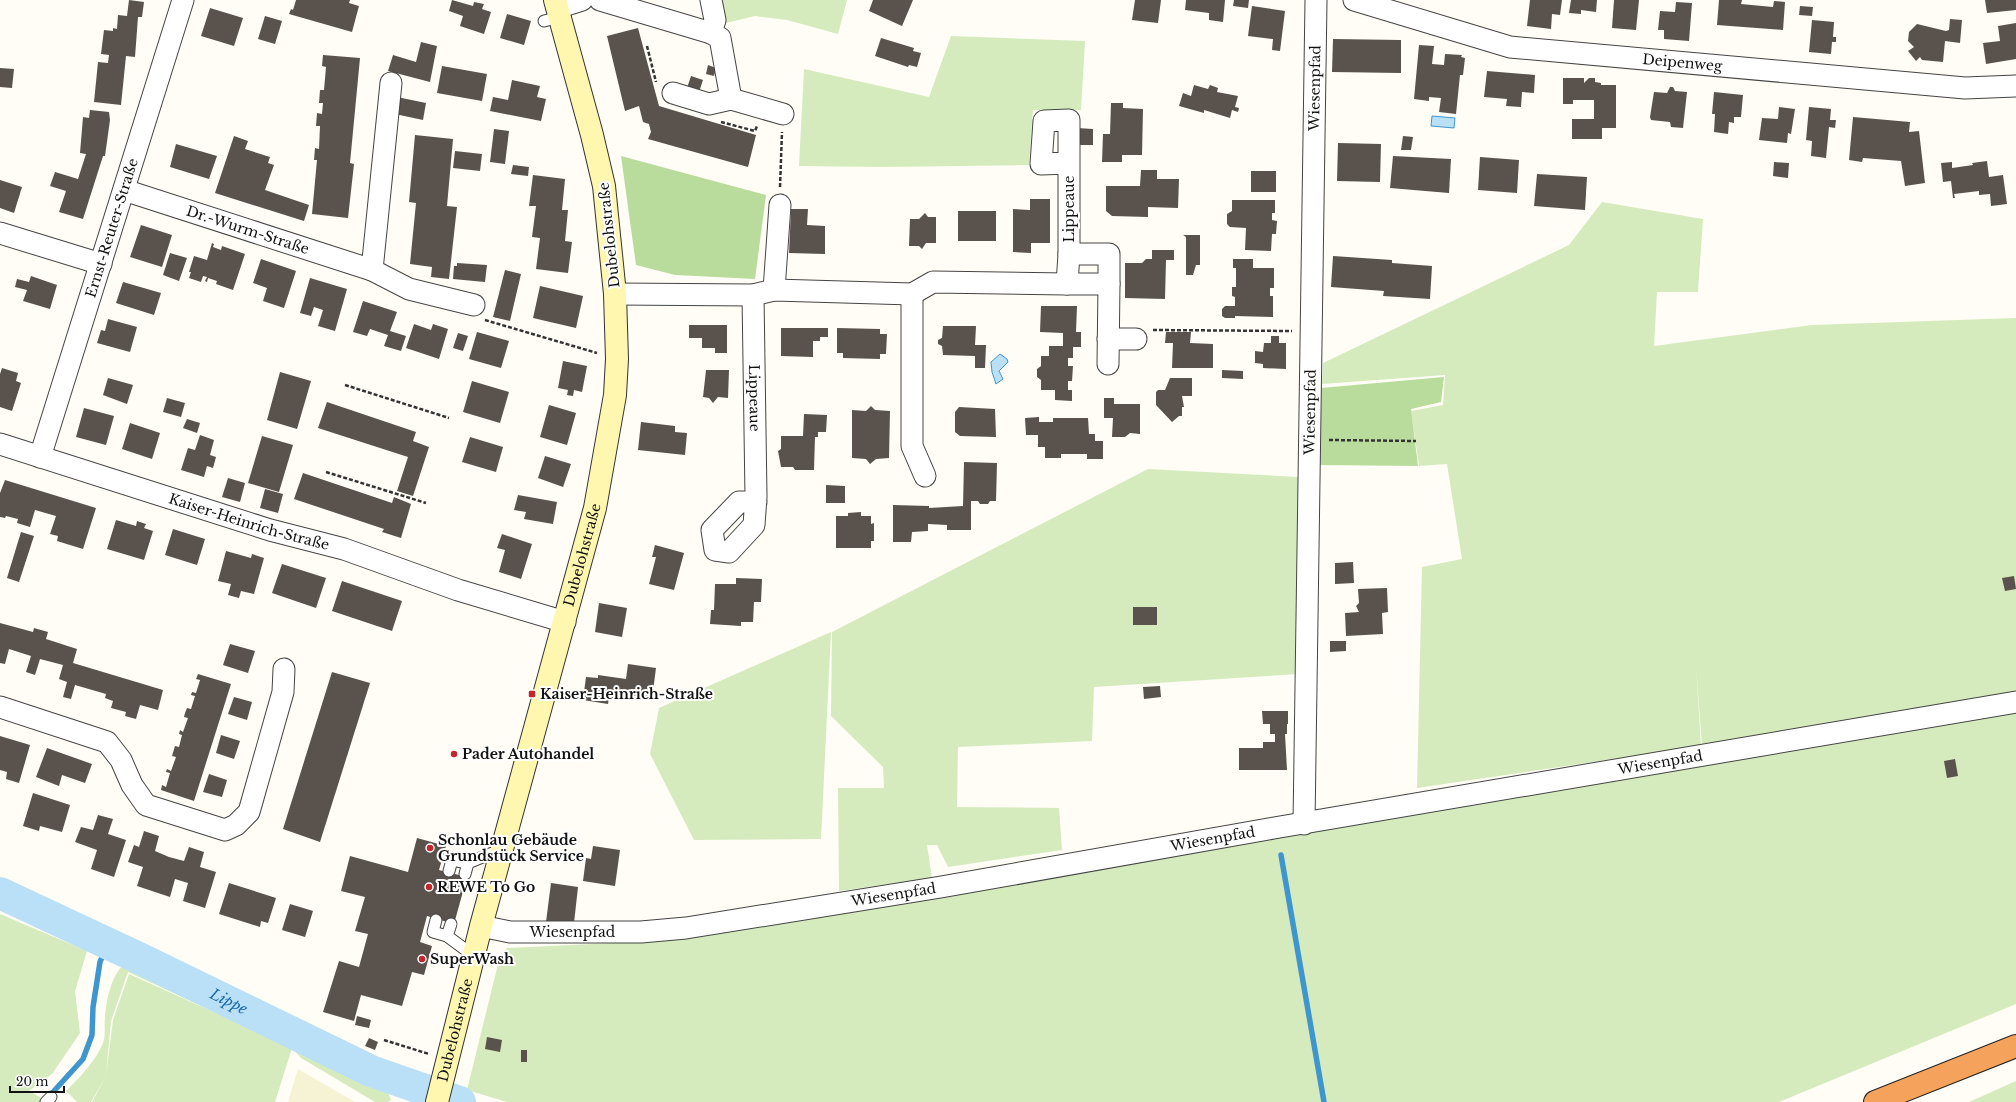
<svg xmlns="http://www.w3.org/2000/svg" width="2016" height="1102" viewBox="0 0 2016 1102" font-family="'Libre Baskerville',serif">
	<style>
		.farmland { fill: #f6f3d4 }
		.green { fill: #d5ebbd; fill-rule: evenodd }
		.forest { fill: #b9dc9c }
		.water { fill: #b9e0f7; stroke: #3f96cf }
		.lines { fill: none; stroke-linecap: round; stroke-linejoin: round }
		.stream { stroke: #3f96cf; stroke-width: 5.5 }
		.river { stroke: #b9e0f7; stroke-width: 32 }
		.building { fill: #5a524d }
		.lane-casing { stroke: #444; stroke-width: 13 }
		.street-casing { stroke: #444; stroke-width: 23 }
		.secondary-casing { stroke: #333; stroke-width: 24 }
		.highway-casing { stroke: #222; stroke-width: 24 }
		.path { stroke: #333; stroke-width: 2.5; stroke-dasharray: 4 2; stroke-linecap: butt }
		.lane { stroke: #fff; stroke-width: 11 }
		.street { stroke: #fff; stroke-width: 21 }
		.secondary { stroke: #fff6b0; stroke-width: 22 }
		.highway { stroke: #f5a25d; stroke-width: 22 }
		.poi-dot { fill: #c4262e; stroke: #fff; stroke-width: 1.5 }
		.labels { text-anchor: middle; stroke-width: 4; stroke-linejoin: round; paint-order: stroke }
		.street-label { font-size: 14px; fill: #111; stroke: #fff }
		.poi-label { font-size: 14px; font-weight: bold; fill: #111; stroke: #fff; text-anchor: start }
		.water-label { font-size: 15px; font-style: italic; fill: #1768a6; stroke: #fff }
	</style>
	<rect width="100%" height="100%" fill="#fffdf5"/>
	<!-- farmland -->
	<path class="farmland" d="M298 1069 355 1102H288Z"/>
	<!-- green -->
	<g class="green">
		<path d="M721 0H847L838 34 787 20 755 16 726 23Z"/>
		<path d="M951 36 1085 41 1081 110H1033L1029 165 882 167 799 166 804 69 929 97Z"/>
		<path d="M1602 202 1703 219 1698 292H1657L1654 346 1812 325 2016 318V691L1702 746 1696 666 1701 746 1417 788 1422 567 1462 559 1447 464 1419 466 1411 411 1443 405 1445 375 1322 384 1323 363 1569 245Z"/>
		<path d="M1148 469 1298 477 1300 541 1299 674 1094 687 1092 741 958 747 957 807 1059 808 1062 850 948 867 937 845H927L932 878 839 891 838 788H884L883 767 831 716 832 632Z"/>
		<path d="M831 632 821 839 694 840 650 754 659 708Z"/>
		<path d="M2016 711V1004L1779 1102H507L467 1090 500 956 507 948 675 940Z"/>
		<path d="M0 914 87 951 75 991 80 1033 52 1074 29 1091 48 1102H0Z"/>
		<path d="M124 964 387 1090 391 1100 388 1102H375L301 1058 292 1048 275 1102H92L106 1076 91 1102H77L66 1091C81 1076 95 1062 103 1043 106 1035 104 1026 105 1018 106 1001 111 976 124 964ZM128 972 238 1023 129 974 113 1020 106 1075 111 1021Z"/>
		<path d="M2016 1081V1102H1969Z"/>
	</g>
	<!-- forest -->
	<g class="forest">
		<path d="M621 156 766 195 755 279 675 275 636 265Z"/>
		<path d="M1444 377 1441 402 1411 409 1418 466 1319 465 1321 388Z"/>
	</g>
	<!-- water -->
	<g class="water">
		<path d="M1432 116 1455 118 1454 128 1431 126Z"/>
		<path d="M1000 354 1007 359 1008 362 999 371 1003 379 996 384 992 372 991 362Z"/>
	</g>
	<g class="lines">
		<!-- stream -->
		<g class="stream">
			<path d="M1281 855 1324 1102"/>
			<path d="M54 1091 83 1059 92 1035 93 1007 100 962 108 943"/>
		</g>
		<!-- river -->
		<path class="river" id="s1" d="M0 893 143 960 371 1071 460 1102"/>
	</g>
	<!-- building -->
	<g class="building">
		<path d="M129 0 144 2 142 17H138L135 57 126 56 121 105 94 102 98 62 108 63 109 55 101 54 104 30 113 31V28L117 29 118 15 127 16Z"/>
		<path d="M296 0H350L349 3 359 6 352 32 289 14 291 9 293 10Z"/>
		<path d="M452 0 473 6 474 2 484 4 482 9 491 12 484 34 460 26 463 16 449 11Z"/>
		<path d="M873 0H913L902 26 869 11Z"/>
		<path d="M1135 0H1161L1158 23 1132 20Z"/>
		<path d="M1186 0H1225L1223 22 1209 20V13L1185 10Z"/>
		<path d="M1234 0H1249L1248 8 1233 6Z"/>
		<path d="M1530 0H1562L1560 15 1552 14 1551 29 1527 26Z"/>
		<path d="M1571 0H1597L1596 12 1581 10V14L1569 13Z"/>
		<path d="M1614 0H1639L1636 30 1612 28Z"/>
		<path d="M1719 0H1742L1741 4 1773 7 1774 1 1785 2 1783 30 1717 25Z"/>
		<path d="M1985 0H2016V10L1987 13Z"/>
		<path d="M1676 2 1692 3 1689 41 1664 39V30H1658L1660 11 1675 12Z"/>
		<path d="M1252 6 1285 11 1280 51 1272 50 1273 39 1248 36Z"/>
		<path d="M1800 6 1813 7 1812 16 1799 15Z"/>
		<path d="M210 8 243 18 234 46 201 36Z"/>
		<path d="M507 14 531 21 524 45 500 38Z"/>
		<path d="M265 16 282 21 275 44 258 39Z"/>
		<path d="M1950 19 1962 20 1960 43 1945 41 1943 62 1922 60 1920 57 1916 61 1908 51 1914 47 1908 41 1909 32 1917 24 1946 31 1949 30Z"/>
		<path d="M1812 20 1834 22 1833 37H1836V42H1832L1831 54 1809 52Z"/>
		<path d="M2016 23V59L1986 64 1983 43 2000 41 1998 26Z"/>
		<path d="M638 28 659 106 756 135 748 167 648 139 651 132 649 124 643 122 639 106 625 111 607 36Z"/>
		<path d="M881 38 914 48 913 51 921 53 917 67 909 65 908 67 875 56Z"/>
		<path d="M1333 39 1401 40V73L1332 72Z"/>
		<path d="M421 42 437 46 430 82 388 71 393 55 416 62Z"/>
		<path d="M1419 45 1434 46 1432 64 1444 65 1445 54 1462 55 1461 57 1465 58 1463 75H1460L1456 114 1439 112 1441 98 1429 97V101L1414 99Z"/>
		<path d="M323 55 360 58 350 163 354 164 348 218 312 214 317 160H314L315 148 319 149 320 126H316L317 113 322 114 323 103H319L320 90H324L326 67 322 66Z"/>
		<path d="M708 65 716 68 714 76 706 74Z"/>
		<path d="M442 66 487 74 482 101 437 93Z"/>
		<path d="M0 68 14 69 12 88 0 87Z"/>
		<path d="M1487 71 1535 75 1534 93 1522 92 1521 107 1506 106 1507 99 1484 97Z"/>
		<path d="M691 76 703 80 699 92 687 88Z"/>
		<path d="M1563 78H1584V83L1589 78H1595V82L1601 83V85H1616V128H1602V139H1572V119H1594V100H1573V104H1563Z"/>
		<path d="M512 80 540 86 537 97 546 99 541 121 490 111 493 97 508 100Z"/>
		<path d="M1194 85 1208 89 1210 85 1218 88 1217 92 1238 96 1235 107 1239 108 1238 112 1232 110 1230 118 1204 110V113L1179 106 1183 93 1191 96Z"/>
		<path d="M1670 87H1673L1675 91 1687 92 1683 128 1671 127 1670 122 1651 120 1650 117 1654 92 1667 93Z"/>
		<path d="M1714 92 1743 95 1741 117H1734V123L1729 122 1728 134 1714 132 1715 114H1712Z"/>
		<path d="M397 97 426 103 423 120 395 114Z"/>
		<path d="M1111 103H1123V108L1143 109 1142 155H1122V162H1102L1103 134H1110Z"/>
		<path d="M1779 107 1795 109 1791 134 1788 133 1787 143 1759 140 1762 118 1778 119Z"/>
		<path d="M1809 107 1831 109 1830 120H1836L1835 128 1829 127 1826 158 1811 156 1812 141 1806 140Z"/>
		<path d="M90 110 109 112 110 120 105 156H103L83 219 59 212 66 191 50 186 55 172 78 179 86 154 80 153 83 117 89 118Z"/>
		<path d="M1853 117 1910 122 1909 132 1919 131 1925 183 1905 186 1901 161 1863 158 1862 162 1849 160Z"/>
		<path d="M1077 128 1093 129V145H1077Z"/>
		<path d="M494 129 509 131 505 164 490 162Z"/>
		<path d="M415 135 453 139 447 206 457 207 449 279 431 277 432 267 410 264 416 203 409 202Z"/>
		<path d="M234 136 248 141 245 149 270 157 268 163 274 165 265 190 309 205 304 221 215 193Z"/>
		<path d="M1403 136 1413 137 1411 150H1401Z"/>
		<path d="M1338 143 1381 144 1380 182 1337 181Z"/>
		<path d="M176 144 217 156 209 179 170 167Z"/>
		<path d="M455 151 482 154 480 171 453 168Z"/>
		<path d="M1393 156 1451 159 1449 193 1390 188Z"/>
		<path d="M1480 157 1519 160 1517 193 1478 190Z"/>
		<path d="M1987 161 1989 177 2003 175 2007 204 1991 206 1990 194 1979 195V191L1954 194 1955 198H1953L1951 181 1943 182 1941 163 1952 162V168L1973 165 1972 163Z"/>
		<path d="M1774 162 1789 163 1788 178 1773 176Z"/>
		<path d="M513 165 529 167 528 176 511 174Z"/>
		<path d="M1141 170H1157V179H1179L1178 208 1148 207V217L1112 216 1106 211V186H1140Z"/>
		<rect x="1251" y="171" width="25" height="21"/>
		<path d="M1537 174 1587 177 1585 210 1534 206Z"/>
		<path d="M533 175 565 179 562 210H568L565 241 572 242 568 273 536 269 540 238 532 237 536 206H529Z"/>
		<path d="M0 180 22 187 14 213 0 208Z"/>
		<path d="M1030 199H1050V243H1031V253L1013 252V209L1030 210Z"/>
		<path d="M1232 200H1275V213H1272V220L1277 221 1276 234H1272L1271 251 1245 250 1246 228 1230 227 1227 224V214L1232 211Z"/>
		<path d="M791 209H808L807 225 825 226V254L789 253Z"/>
		<rect x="958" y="211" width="38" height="30"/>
		<path d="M925 213 928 217H936V243H926L922 249 919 246H909L910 219H919Z"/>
		<path d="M141 225 172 235 162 267 130 257Z"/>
		<path d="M1183 235H1200V265H1196L1193 275H1186V237Z"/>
		<path d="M212 243 214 244 213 247 221 250 222 246 245 254 233 290 216 284 217 281 208 278 207 282 205 281 207 277 203 276 201 282 189 278 191 272H189L194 256 207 260Z"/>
		<path d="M1152 250H1174V260H1166L1165 299 1125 298V263H1142L1146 259H1152Z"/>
		<path d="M170 253 187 258 179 281 163 275Z"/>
		<path d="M1333 256 1392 260V263L1432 266 1430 299 1383 296 1384 291 1331 287Z"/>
		<path d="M261 259 296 271 284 308 263 301 267 288 253 283Z"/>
		<path d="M1233 259H1253V268H1274V288H1270V296H1273V317L1235 316V318H1225L1222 316V309L1225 306H1235V297L1232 296V287H1236V268H1233Z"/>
		<path d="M457 263 487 265 485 282 453 279 454 266H457Z"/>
		<path d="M505 270 521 274 510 321 493 317Z"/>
		<path d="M31 276 57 285 50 309 23 301 27 290 15 287 17 279 29 282Z"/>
		<path d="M310 278 347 289 335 331 318 326 323 310 314 307 311 316 300 313Z"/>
		<path d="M123 282 161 293 154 315 116 303Z"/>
		<path d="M540 286 583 296 576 328 533 318Z"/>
		<path d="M363 301 397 312 390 331 406 336 401 351 384 346 388 335 370 329 367 336 353 332Z"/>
		<path d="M1041 306H1077L1076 332H1081V347H1073V358H1068V366H1073L1072 381H1068V390H1072V401L1055 400V390H1041V380L1037 377V369L1041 366V356H1049V346H1063V333L1040 332Z"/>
		<path d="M108 319 137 327 130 352 97 343 101 330 105 331Z"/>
		<path d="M414 324 431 330 433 324 448 329 439 359 406 348Z"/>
		<path d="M689 325H727V353H715V348H702V338H689Z"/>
		<path d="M943 326H976L975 345H986L985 368H975V356L943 355 942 346 938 344V340L942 338Z"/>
		<path d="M781 328H828V337H820V341H813V357L781 356Z"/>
		<path d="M837 328 880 329V334H887L886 354H880V359L843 358V353H837Z"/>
		<path d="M477 332 509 341 501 368 469 359Z"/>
		<path d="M1166 332H1191L1190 343 1213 344V368H1172L1173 343H1165Z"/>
		<path d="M458 333 468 336 463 351 453 348Z"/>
		<path d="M1271 336H1279V343H1286V369L1263 368V364L1255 363V351L1263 352 1264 343H1271Z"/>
		<path d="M563 361 587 366 582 392 574 390 573 396 567 395 568 390 558 388Z"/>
		<path d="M2 368 18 373 16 381 21 383 12 411 0 407V374Z"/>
		<path d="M706 370H729L728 398 718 397 713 403 709 398 703 397Z"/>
		<path d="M1222 370 1243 371V379L1222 378Z"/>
		<path d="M280 372 311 381 297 429 267 420Z"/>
		<path d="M108 378 133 385 127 404 103 395Z"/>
		<path d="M1170 378H1192V396H1182L1184 407H1182V416H1179L1172 422 1156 405V392L1158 390H1165Z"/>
		<path d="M472 381 509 392 500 423 463 412Z"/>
		<path d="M167 398 185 403 181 417 163 412Z"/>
		<path d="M1104 398H1114V404H1140V434L1130 433 1125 437H1112L1113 418H1104Z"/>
		<path d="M327 402 416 432 413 441 429 447 413 496 397 491 408 457 318 428Z"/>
		<path d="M549 405 576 413 567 445 540 437Z"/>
		<path d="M871 406 875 410 890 411 889 458 876 459 870 464 866 459 852 458V410L866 411Z"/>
		<path d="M959 407 995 409 996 437 960 436 955 432V412Z"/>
		<path d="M84 408 114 416 106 445 76 437Z"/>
		<path d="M804 414 827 415 826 432H818V437H815L814 470H795L793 467H781L778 451 781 449V436H803Z"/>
		<path d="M1039 417V422H1053V418H1088L1089 434H1095V441H1103V459H1087V454H1061V458H1045V447H1038V435H1026L1025 418Z"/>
		<path d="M187 419 200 423 197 433 183 428Z"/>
		<path d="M641 422 675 426V432L687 433 685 455 638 450Z"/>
		<path d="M130 423 160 433 152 459 122 449Z"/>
		<path d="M200 435 214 440 210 455 216 457 213 468 207 466 204 477 181 470 188 448 195 450Z"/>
		<path d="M262 436 293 445 279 492 248 483Z"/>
		<path d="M470 437 503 447 496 472 462 462Z"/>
		<path d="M545 456 571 464 563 487 538 478Z"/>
		<path d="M964 462 997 463 996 501H990L988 504H980L978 501H971V530H947V525L928 524V531L912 532 911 542H893V505L929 506V508L963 506Z"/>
		<path d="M303 473 392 503 394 497 411 504 401 538 382 532 384 529 294 499Z"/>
		<path d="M228 478 245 483 240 502 222 497Z"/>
		<path d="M5 480 96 508 83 549 57 541 58 536 50 534 56 516 35 510 30 527 17 523 18 519 6 516 5 518 0 517V493Z"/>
		<path d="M826 485 845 486V503H826Z"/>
		<path d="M265 489 283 494 278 513 260 508Z"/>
		<path d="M518 495 557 502 553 524 524 519 526 512 514 510Z"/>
		<path d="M861 512V516H871V524L874 523V541H871V548H836V516H848V513Z"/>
		<path d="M116 520 136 526 137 521 146 524 144 528 153 531 144 560 107 549Z"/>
		<path d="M173 529 205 539 197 565 165 555Z"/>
		<path d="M21 532 34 536 19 582 7 578Z"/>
		<path d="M502 534 532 544 521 579 499 572 505 550 497 548Z"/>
		<path d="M655 545 684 553 674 590 649 584 656 557H652Z"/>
		<path d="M226 551 251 558 252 554 264 558 254 594 241 591 239 598 228 595 231 584 218 581Z"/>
		<path d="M1353 562 1354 583 1335 584V563Z"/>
		<path d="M282 564 326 578 316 608 272 593Z"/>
		<path d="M2014 576 2016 589 2005 591 2002 578Z"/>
		<path d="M736 578 762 579 761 602H754L753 622H741V626L710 624 711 610H714L715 584H736Z"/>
		<path d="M342 581 402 601 392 631 332 611Z"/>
		<path d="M1387 588 1388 612 1382 613 1383 634 1346 636 1345 613 1359 612 1356 606 1359 603 1358 589Z"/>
		<path d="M599 603 627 608 622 637 595 632Z"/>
		<rect x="1133" y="607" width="24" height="18"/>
		<path d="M0 623 33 632 34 628 48 632 46 639 77 649 73 663 163 690 158 710 140 705 136 719 125 716 126 712 111 708 113 701 105 698 106 694 75 685 71 699 63 697 67 682 59 679 63 665 40 659 35 675 26 672 31 656 9 649 5 664 0 663Z"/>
		<path d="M1330 641H1346V651L1330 652Z"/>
		<path d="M230 644 255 651 248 673 223 665Z"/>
		<path d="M628 664 656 668 652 699 610 692 608 704 583 700 586 677 598 678V675L626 679Z"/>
		<path d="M332 672 370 683 320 842 283 829Z"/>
		<path d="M198 674 231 684 194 801 161 790 162 785 166 787 170 773 166 772 167 769 171 771 176 757 172 756 175 746 179 747 182 735 179 734 180 730 183 732 188 718 184 717 185 713 187 708 191 709 195 696 191 695 192 692 196 693 200 680 196 679Z"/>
		<path d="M1160 686 1161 697 1144 699 1143 687Z"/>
		<path d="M234 697 252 702 247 720 228 714Z"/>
		<path d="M1262 711H1288V724H1287V734H1285L1287 770H1239V748H1263V742H1275V734H1270V724H1263Z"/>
		<path d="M221 735 240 741 234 759 216 753Z"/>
		<path d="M0 736 30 745 19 783 6 779 7 772 0 770Z"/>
		<path d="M47 748 92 764 85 783 62 775 59 786 36 777Z"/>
		<path d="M1955 759 1958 776 1947 778 1944 761Z"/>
		<path d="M209 774 227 780 222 797 203 792Z"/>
		<path d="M33 793 70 805 62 832 40 826 39 831 23 826Z"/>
		<path d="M98 815 113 819 108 834 126 840 114 877 91 869 97 850 75 842 81 827 93 830Z"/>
		<path d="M144 831 159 836 155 851 169 857 184 861 189 847 204 852 200 867 216 872 205 908 183 901 188 883 175 879 170 897 137 886 143 867 128 862 134 845 139 847Z"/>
		<path d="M417 838 446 846 439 870 467 877 454 924 427 916 420 942 432 946 424 975 412 972 402 1006 361 995 354 1021 323 1012 339 961 359 967 368 934 355 931 365 897 341 891 350 856 408 872Z"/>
		<path d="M593 846 620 850 615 886 583 881 586 858 591 859Z"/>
		<path d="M229 883 276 898 268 923 261 921 260 927 219 914Z"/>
		<path d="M551 883 578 887 574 923 546 922Z"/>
		<path d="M290 904 313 911 305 937 282 930Z"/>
		<path d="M357 1016 371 1020 369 1028 355 1025Z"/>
		<path d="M487 1037 502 1040 500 1052 485 1049Z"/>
		<path d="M369 1038 378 1042 375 1050 365 1046Z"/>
		<rect x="521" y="1050" width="6" height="12"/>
	</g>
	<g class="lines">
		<defs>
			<g id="lane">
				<path d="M544 21 560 17"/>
				<path d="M449 871 452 860 468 863"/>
				<path d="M465 874 468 863 502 849"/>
				<path d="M436 920 433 932 447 936"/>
				<path d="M451 924 447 936 474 956"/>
				<path d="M46 1102 51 1097"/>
			</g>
			<g id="street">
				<path d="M600 0 711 33 720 38 731 99"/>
				<path d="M711 0 715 20 711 33"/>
				<path id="s2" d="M1354 0 1510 47 1965 88 2016 86"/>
				<path d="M557 8 582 0"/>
				<path d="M673 93 709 104 731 99 783 114"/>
				<path d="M1069 163 1041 164 1044 121 1069 120V254L1067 284H1109L1108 364"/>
				<path id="s3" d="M124 190 372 270 409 289 474 305"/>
				<path d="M0 233 101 264"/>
				<path d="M1069 254H1109V284"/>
				<path d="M372 270 391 83"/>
				<path d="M774 290 780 205"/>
				<path d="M615 294 753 295 774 290 912 294 933 282 1067 284"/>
				<path d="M912 294V446L925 476"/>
				<path id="s4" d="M753 295 756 497 754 525 729 552 715 550 712 530 739 502H756"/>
				<path d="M1108 339H1136"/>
				<path id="s5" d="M0 444 270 530 344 549 458 590 565 622"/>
				<path id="s6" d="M40 457 183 0"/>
				<path d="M0 707 107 742 121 760 132 785 146 805 225 830 236 825 249 812 283 692 284 669"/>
				<path id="s7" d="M1304 824 1316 0"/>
				<path id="s8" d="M481 926 510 932H641L686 928 941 887 1274 828 2016 702"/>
			</g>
			<g id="secondary">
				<path id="s9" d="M437 1102 481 926 595 508 615 395 617 359 615 294 604 186 592 135 555 0"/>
			</g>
			<path id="highway" d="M1875 1102 2016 1046"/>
		</defs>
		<!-- lane casing -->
		<use href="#lane" class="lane-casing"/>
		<!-- street casing -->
		<use href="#street" class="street-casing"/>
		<!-- secondary casing -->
		<use href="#secondary" class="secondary-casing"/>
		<!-- highway casing -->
		<use href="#highway" class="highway-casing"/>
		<!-- path -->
		<g class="path">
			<path d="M647 46 656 82"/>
			<path d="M721 122 755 131 757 126"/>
			<path d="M780 187 782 132"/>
			<path d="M485 320 597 353"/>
			<path d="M1153 330 1292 331"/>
			<path d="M345 385 449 418"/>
			<path d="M1329 440 1416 441"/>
			<path d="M326 472 426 503"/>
			<path d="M384 1040 429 1054"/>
		</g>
		<!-- lane -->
		<use href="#lane" class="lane"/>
		<!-- street -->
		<use href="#street" class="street"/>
		<!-- secondary -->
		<use href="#secondary" class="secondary"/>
		<!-- highway -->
		<use href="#highway" class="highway"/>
	</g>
	<!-- markers -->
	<g class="poi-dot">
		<rect x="528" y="690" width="8" height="8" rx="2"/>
		<circle cx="454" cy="754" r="4"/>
		<circle cx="430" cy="848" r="4"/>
		<circle cx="429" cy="887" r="4"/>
		<circle cx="422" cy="959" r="4"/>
	</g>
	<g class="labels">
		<!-- street labels -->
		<g class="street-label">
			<text dy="5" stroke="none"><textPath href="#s2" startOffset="336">Deipenweg</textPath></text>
			<text dy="5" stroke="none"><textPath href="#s7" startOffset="736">Wiesenpfad</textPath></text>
			<text transform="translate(1069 209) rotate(-90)" y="5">Lippeaue</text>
			<text dy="5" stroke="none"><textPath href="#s6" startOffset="240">Ernst-Reuter-Straße</textPath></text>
			<text dy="5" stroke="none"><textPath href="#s3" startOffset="130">Dr.-Wurm-Straße</textPath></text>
			<text transform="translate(609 235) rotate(-96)" y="5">Dubelohstraße</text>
			<text dy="5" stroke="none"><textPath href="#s4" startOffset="103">Lippeaue</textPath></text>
			<text dy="5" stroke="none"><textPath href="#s7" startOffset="412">Wiesenpfad</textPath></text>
			<text dy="5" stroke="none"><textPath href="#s5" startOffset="261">Kaiser-Heinrich-Straße</textPath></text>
			<text dy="5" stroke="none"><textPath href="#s9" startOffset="566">Dubelohstraße</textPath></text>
			<text dy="5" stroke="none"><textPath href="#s8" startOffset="1194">Wiesenpfad</textPath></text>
			<text dy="5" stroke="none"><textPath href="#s8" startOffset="740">Wiesenpfad</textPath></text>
			<text dy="5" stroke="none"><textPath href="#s8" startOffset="416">Wiesenpfad</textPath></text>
			<text dy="5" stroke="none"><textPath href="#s8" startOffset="92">Wiesenpfad</textPath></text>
			<text dy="5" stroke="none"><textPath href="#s9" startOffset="74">Dubelohstraße</textPath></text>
		</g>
		<!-- poi labels -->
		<g class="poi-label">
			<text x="540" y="699">Kaiser-Heinrich-Straße</text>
			<text x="462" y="759">Pader Autohandel</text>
			<text x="438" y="845">Schonlau Gebäude<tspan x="438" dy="16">Grundstück Service</tspan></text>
			<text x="437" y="892">REWE To Go</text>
			<text x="430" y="964">SuperWash</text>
		</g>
		<!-- water labels -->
		<g class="water-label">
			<text dy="5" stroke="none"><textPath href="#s1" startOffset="253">Lippe</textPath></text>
		</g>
	</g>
	<!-- scale -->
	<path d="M10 1086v6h54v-6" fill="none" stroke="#111111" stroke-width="2"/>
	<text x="16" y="1086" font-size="12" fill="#111111" stroke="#ffffff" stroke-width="3" paint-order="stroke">20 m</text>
</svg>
